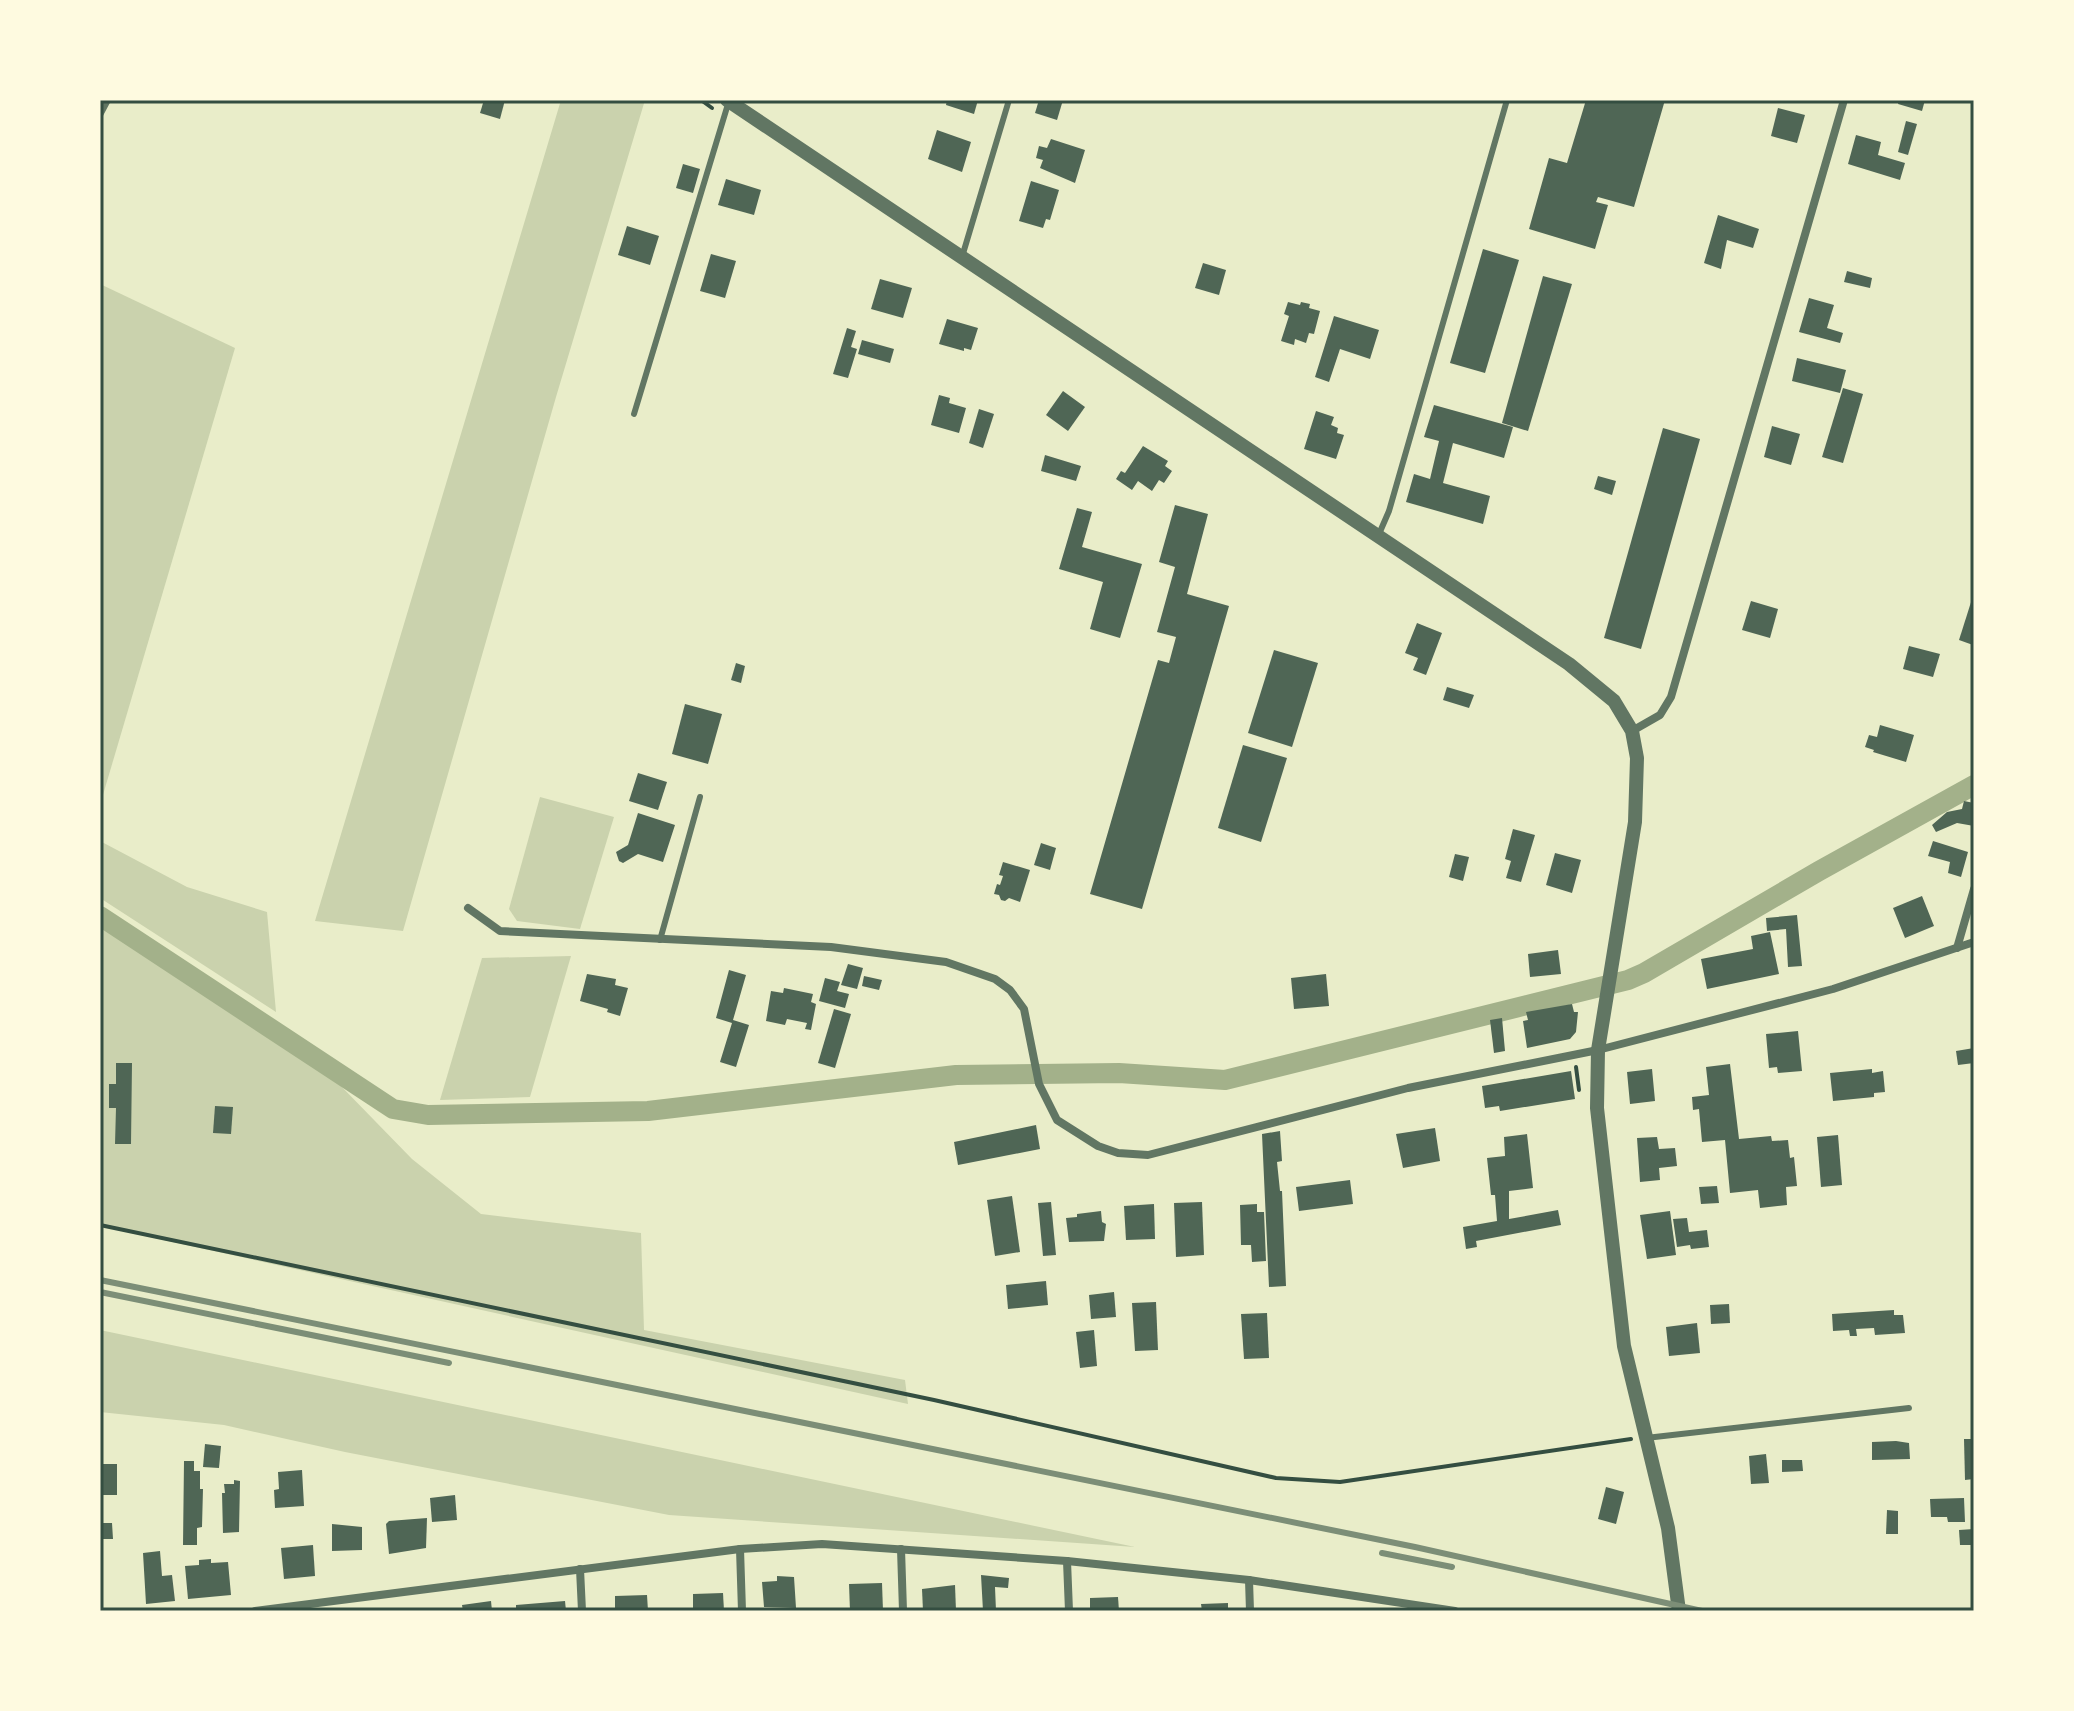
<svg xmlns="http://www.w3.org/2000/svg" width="2074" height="1711" viewBox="0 0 2074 1711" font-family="'Asap Condensed',sans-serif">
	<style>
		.green { fill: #cad2ad }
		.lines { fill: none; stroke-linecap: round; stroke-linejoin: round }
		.canal { stroke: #a3b18a; stroke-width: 20 }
		.building { fill: #4f6655 }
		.path { stroke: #344e41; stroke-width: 4 }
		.service { stroke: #617663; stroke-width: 6 }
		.minor { stroke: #617663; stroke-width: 8 }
		.tertiary { stroke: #617663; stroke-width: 14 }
		.rail { stroke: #7c8e77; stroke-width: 6 }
		.neatline { fill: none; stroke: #344e41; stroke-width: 3 }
	</style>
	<rect width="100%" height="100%" fill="#e9edc9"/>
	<!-- green -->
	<g class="green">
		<path d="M561 100H645L556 397 403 931 315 921Z"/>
		<path d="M100 284 235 348 100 805Z"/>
		<path d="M540 797 614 817 580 929 517 921 509 909Z"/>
		<path d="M100 841 187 887 267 912 276 1012 100 898Z"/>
		<path d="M100 923 309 1060 338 1083 412 1159 481 1214 641 1233 644 1330 905 1380 908 1404 100 1226Z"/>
		<path d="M571 956 530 1097 440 1100 482 958Z"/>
		<path d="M100 1330 1135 1547 669 1515 345 1452 224 1425 100 1412Z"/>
	</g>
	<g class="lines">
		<!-- canal -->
		<path class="canal" d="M100 916 393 1109 428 1115 648 1111 956 1075 1119 1073 1225 1080 1628 980 1644 973 1819 871 1974 785"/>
	</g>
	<!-- building -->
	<g class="building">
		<path d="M484 100H505L500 119 480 113Z"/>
		<path d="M947 100H978L974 114 946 105Z"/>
		<path d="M1039 100H1063L1057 120 1035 113Z"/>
		<path d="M1586 100H1665L1634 207 1598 197 1596 202 1608 205 1595 249 1529 229 1549 158 1567 163Z"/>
		<path d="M1899 100H1925L1922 111 1898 104Z"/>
		<path d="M1778 108 1805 115 1797 143 1771 136Z"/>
		<path d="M1906 121 1917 124 1908 155 1898 152Z"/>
		<path d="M937 130 971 142 962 172 928 159Z"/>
		<path d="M1856 135 1881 142 1878 155 1905 163 1900 180 1848 164Z"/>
		<path d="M1051 139 1085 150 1075 183 1040 168 1043 160 1036 158 1039 146 1047 148Z"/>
		<path d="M683 164 700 169 693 193 676 188Z"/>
		<path d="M726 179 761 190 754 215 718 205Z"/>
		<path d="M1031 181 1059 190 1050 220 1046 219 1043 228 1019 221Z"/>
		<path d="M1718 215 1759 229 1753 248 1727 240 1721 269 1704 263Z"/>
		<path d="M627 226 659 236 650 265 618 255Z"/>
		<path d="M1483 249 1519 260 1485 373 1450 363Z"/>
		<path d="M711 254 736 261 725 298 700 291Z"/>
		<path d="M1203 263 1226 270 1219 295 1195 288Z"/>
		<path d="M1847 271 1872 278 1870 288 1844 282Z"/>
		<path d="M1543 276 1572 284 1528 431 1502 423Z"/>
		<path d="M880 279 912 288 903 318 871 309Z"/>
		<path d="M1809 298 1834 305 1827 328 1843 333 1840 343 1799 332Z"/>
		<path d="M1288 302 1300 305 1301 302 1310 304 1309 308 1320 311 1314 334 1309 333 1306 343 1295 339 1294 345 1281 341 1289 316 1284 314Z"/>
		<path d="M1334 316 1379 330 1370 359 1340 349 1329 382 1315 377Z"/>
		<path d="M947 319 978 328 971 350 964 348V351L939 344Z"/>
		<path d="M847 328 856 331 851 347 857 349 848 378 833 374Z"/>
		<path d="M862 340 894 349 890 363 858 354Z"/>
		<path d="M1797 358 1846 370 1840 393 1792 381Z"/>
		<path d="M1843 388 1863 394 1843 463 1822 457Z"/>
		<path d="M1063 391 1085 407 1068 431 1046 415Z"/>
		<path d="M939 395 950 398 949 403 966 408 959 433 931 425Z"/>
		<path d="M1434 405 1513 427 1504 458 1453 443 1443 483 1490 496 1483 524 1406 502 1414 474 1430 479 1439 441 1424 437Z"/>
		<path d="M979 409 994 414 983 448 969 443Z"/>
		<path d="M1316 411 1334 417 1331 425 1338 428 1337 433 1344 435 1336 459 1304 449Z"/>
		<path d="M1772 426 1800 434 1791 465 1764 457Z"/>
		<path d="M1663 428 1700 439 1641 649 1604 638Z"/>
		<path d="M1143 446 1168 461 1165 466 1172 471 1164 483 1159 480 1152 491 1138 481 1132 490 1116 479 1121 471 1125 473Z"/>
		<path d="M1045 455 1081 466 1076 481 1041 471Z"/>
		<path d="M1598 476 1616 481 1612 495 1594 489Z"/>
		<path d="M1175 505 1208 514 1187 594 1229 606 1142 909 1090 894 1158 660 1169 663 1176 637 1157 632 1175 567 1159 562Z"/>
		<path d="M1077 508 1092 512 1082 547 1142 564 1120 638 1090 629 1103 582 1059 569Z"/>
		<path d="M1972 599 1974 600 1973 645 1959 640Z"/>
		<path d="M1751 601 1778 609 1770 638 1742 630Z"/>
		<path d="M1417 623 1442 633 1426 675 1413 670 1418 658 1405 653Z"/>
		<path d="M1909 646 1940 654 1933 677 1903 669Z"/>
		<path d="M1274 650 1318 663 1292 747 1248 733Z"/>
		<path d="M736 663 745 666 741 683 731 680Z"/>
		<path d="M1447 687 1474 695 1469 708 1443 700Z"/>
		<path d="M685 704 722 714 708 764 672 754Z"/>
		<path d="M1880 725 1914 735 1906 762 1873 752 1874 750 1865 747 1869 735 1877 737Z"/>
		<path d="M1243 745 1287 758 1261 842 1218 828Z"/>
		<path d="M638 773 667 782 658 810 629 801Z"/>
		<path d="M1964 801 1974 803V826L1957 823 1936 832 1932 825 1947 812 1962 809Z"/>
		<path d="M638 813 675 825 663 862 638 854 623 863 619 861 616 852 628 845Z"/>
		<path d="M1513 829 1535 835 1521 882 1506 878 1511 861 1505 859Z"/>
		<path d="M1933 841 1968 852 1961 877 1948 873 1950 862 1928 856Z"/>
		<path d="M1041 843 1056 848 1050 870 1034 865Z"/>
		<path d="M1555 853 1581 860 1572 893 1546 885Z"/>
		<path d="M1455 854 1469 857 1463 881 1449 877Z"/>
		<path d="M1003 862 1030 870 1020 902 1009 898 1005 901 1001 900 999 895 994 894 997 884 1000 885 1003 876 999 875Z"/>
		<path d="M1922 896 1934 926 1905 938 1893 908Z"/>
		<path d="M1797 915 1802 966 1788 967 1786 929 1767 931 1766 918Z"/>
		<path d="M1770 932 1779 974 1707 989 1701 959 1753 949 1751 936Z"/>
		<path d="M1558 950 1561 974 1530 977 1528 954Z"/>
		<path d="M848 964 863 968 857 989 841 985Z"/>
		<path d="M729 970 746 975 733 1020 749 1025 736 1067 720 1062 732 1023 716 1018Z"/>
		<path d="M587 974 616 979 615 985 628 988 620 1016 607 1012 608 1009 580 1001Z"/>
		<path d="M1326 974 1329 1006 1294 1009 1291 978Z"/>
		<path d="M864 976 882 980 879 990 862 986Z"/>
		<path d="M825 978 840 982 837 991 849 994 845 1008 819 1001Z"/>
		<path d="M784 988 813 994 811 1002 816 1004 811 1030 805 1029 807 1023 787 1019 785 1025 766 1021 771 991 783 993Z"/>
		<path d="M1572 1004 1574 1012H1578L1576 1032 1570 1039 1527 1048 1523 1021 1528 1020 1526 1012Z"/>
		<path d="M834 1009 851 1014 835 1068 818 1063Z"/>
		<path d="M1502 1018 1505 1051 1494 1053 1490 1020Z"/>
		<path d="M1798 1031 1802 1071 1778 1073 1777 1067 1769 1068 1766 1034Z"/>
		<path d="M1974 1048V1063L1958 1065 1956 1051Z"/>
		<path d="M116 1063H132L131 1144H115L116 1108H109V1084H116Z"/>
		<path d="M1730 1064 1739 1139 1771 1136 1772 1141 1788 1140 1790 1158 1794 1157 1797 1186 1786 1187 1787 1205 1760 1208 1758 1190 1730 1193 1725 1140 1702 1142 1699 1109 1693 1110 1692 1097 1709 1095 1706 1067Z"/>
		<path d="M1652 1069 1655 1101 1630 1104 1627 1072Z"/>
		<path d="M1872 1069V1073L1883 1071 1885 1092 1874 1093V1097L1833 1101 1830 1073Z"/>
		<path d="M1571 1071 1575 1099 1500 1111 1499 1106 1485 1108 1482 1086Z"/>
		<path d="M215 1106 233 1107 231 1134 213 1133Z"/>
		<path d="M1036 1125 1040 1149 958 1165 954 1142Z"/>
		<path d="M1435 1128 1440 1161 1403 1168 1396 1134Z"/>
		<path d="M1280 1131 1282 1161 1277 1162 1280 1191H1282L1286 1286 1269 1287 1262 1134Z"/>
		<path d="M1527 1134 1533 1188 1509 1191V1219L1558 1210 1561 1225 1476 1241 1477 1247 1466 1249 1463 1227 1497 1221 1495 1195H1491L1487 1158 1505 1156 1504 1137Z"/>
		<path d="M1838 1135 1842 1185 1821 1187 1817 1137Z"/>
		<path d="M1657 1137 1659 1149 1675 1148 1677 1166 1659 1168 1660 1180 1640 1182 1637 1138Z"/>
		<path d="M1350 1180 1353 1204 1299 1211 1296 1187Z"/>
		<path d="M1717 1186 1719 1203 1701 1204 1699 1187Z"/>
		<path d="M1012 1196 1020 1252 995 1256 987 1200Z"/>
		<path d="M1051 1202 1056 1255 1043 1256 1038 1203Z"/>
		<path d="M1202 1202 1204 1255 1176 1257 1174 1203Z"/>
		<path d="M1154 1204 1155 1239 1126 1240 1124 1206Z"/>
		<path d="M1257 1204V1212H1264L1266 1261 1252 1262 1251 1245H1241L1240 1205Z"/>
		<path d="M1101 1211 1102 1222 1106 1224 1104 1241 1069 1242 1066 1218 1077 1217V1214Z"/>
		<path d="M1670 1211 1676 1255 1647 1259 1640 1215Z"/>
		<path d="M1687 1218 1689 1232 1707 1230 1709 1247 1691 1249 1690 1245 1677 1247 1673 1219Z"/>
		<path d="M1046 1281 1048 1305 1008 1309 1006 1285Z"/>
		<path d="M1114 1292 1116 1317 1091 1319 1089 1295Z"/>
		<path d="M1156 1302 1158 1350 1135 1351 1132 1303Z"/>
		<path d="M1729 1304 1730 1323 1711 1324 1710 1305Z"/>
		<path d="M1894 1310V1315H1903L1905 1333 1875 1335 1874 1328 1856 1329 1857 1336H1850L1849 1330 1833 1331 1832 1314Z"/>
		<path d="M1267 1313 1269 1358 1244 1359 1241 1314Z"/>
		<path d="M1697 1323 1700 1353 1669 1356 1666 1327Z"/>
		<path d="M1094 1330 1097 1366 1080 1368 1076 1332Z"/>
		<path d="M1964 1439H1974V1479L1965 1480Z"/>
		<path d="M1896 1441 1909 1443 1910 1459 1872 1460V1442Z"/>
		<path d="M205 1444 221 1446 219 1468 203 1467Z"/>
		<path d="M1766 1454 1769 1483 1751 1484 1749 1456Z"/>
		<path d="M1782 1460H1802L1803 1471 1782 1472Z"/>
		<path d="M184 1461H194V1471H200V1489H203L202 1527 197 1528V1545H183Z"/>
		<rect x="100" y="1464" width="17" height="31"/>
		<path d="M302 1470 304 1506 275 1508 274 1490 279 1489 278 1472Z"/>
		<path d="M234 1480 240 1481 239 1532 223 1533 222 1493H225L224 1484H234Z"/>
		<path d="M1606 1487 1624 1492 1616 1524 1598 1519Z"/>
		<path d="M455 1495 457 1520 432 1522 430 1498Z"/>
		<path d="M1964 1498 1965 1522H1948L1947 1517H1931L1930 1499Z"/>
		<path d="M1887 1510 1898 1511V1534H1886Z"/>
		<path d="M427 1518 426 1548 389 1554 386 1524 389 1521Z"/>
		<path d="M100 1523H112L113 1539H100Z"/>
		<path d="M332 1524 362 1527V1550L332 1551Z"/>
		<path d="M1974 1529V1545H1960L1959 1530Z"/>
		<path d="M313 1545 315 1576 284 1579 281 1548Z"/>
		<path d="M160 1551 162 1576 172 1575 175 1601 146 1604 143 1553Z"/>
		<path d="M211 1559V1563L228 1562 231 1595 188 1599 185 1566 199 1565V1560Z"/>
		<path d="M981 1575 1009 1578 1008 1588 995 1587 996 1611H983Z"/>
		<path d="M777 1576 794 1577 796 1608 764 1607 762 1582 777 1581Z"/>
		<path d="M882 1583 883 1611H850L849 1584Z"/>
		<path d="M955 1585 956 1611H923L922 1589Z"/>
		<path d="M723 1593 724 1611H693V1594Z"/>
		<path d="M647 1595 648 1611H615V1596Z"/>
		<path d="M1118 1597 1119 1611H1090V1598Z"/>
		<path d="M491 1601 492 1611H463L462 1605Z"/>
		<path d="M565 1601 566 1611H516V1605Z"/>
		<path d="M1228 1603V1611H1202L1201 1604Z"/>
	</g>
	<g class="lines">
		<!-- path -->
		<g class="path">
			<path d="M701 100 712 108"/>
			<path d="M1576 1067 1579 1090"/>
			<path d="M100 1225 934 1400 1276 1478 1340 1482 1631 1439"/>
		</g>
		<!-- service -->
		<g class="service">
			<path d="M100 115 108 100"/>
			<path d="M962 257 1009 100"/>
			<path d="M634 414 728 104"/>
			<path d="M1379 534 1389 511 1507 100"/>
			<path d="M660 940 700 797"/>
			<path d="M1646 1438 1909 1408"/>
		</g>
		<!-- minor -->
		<g class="minor">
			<path d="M1632 731 1660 715 1671 697 1844 100"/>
			<path d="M468 908 500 931 831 947 946 962 995 979 1010 990 1024 1009 1039 1084 1057 1120 1098 1146 1118 1153 1148 1155 1408 1088 1598 1050 1833 989 1974 942"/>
			<path d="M1957 948 1974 889"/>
			<path d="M740 1549 742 1611"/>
			<path d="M901 1549 903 1611"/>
			<path d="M1067 1561 1069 1611"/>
			<path d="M580 1569 582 1611"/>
			<path d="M1249 1580 1250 1611"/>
			<path d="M255 1611 740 1549 822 1544 1067 1561 1249 1580 1455 1611"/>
		</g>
		<!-- tertiary -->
		<path class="tertiary" d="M727 100 1569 664 1614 701 1632 731 1637 758 1635 822 1598 1050 1597 1108 1624 1346 1668 1528 1679 1611"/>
		<!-- rail -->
		<g class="rail">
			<path d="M100 1280 1415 1547 1702 1611"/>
			<path d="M100 1292 449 1363"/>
			<path d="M1382 1553 1452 1567"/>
		</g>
	</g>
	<!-- border -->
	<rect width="2074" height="1711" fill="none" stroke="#fefae0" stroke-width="204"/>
	<rect x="102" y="102" width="1870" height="1507" class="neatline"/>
</svg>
